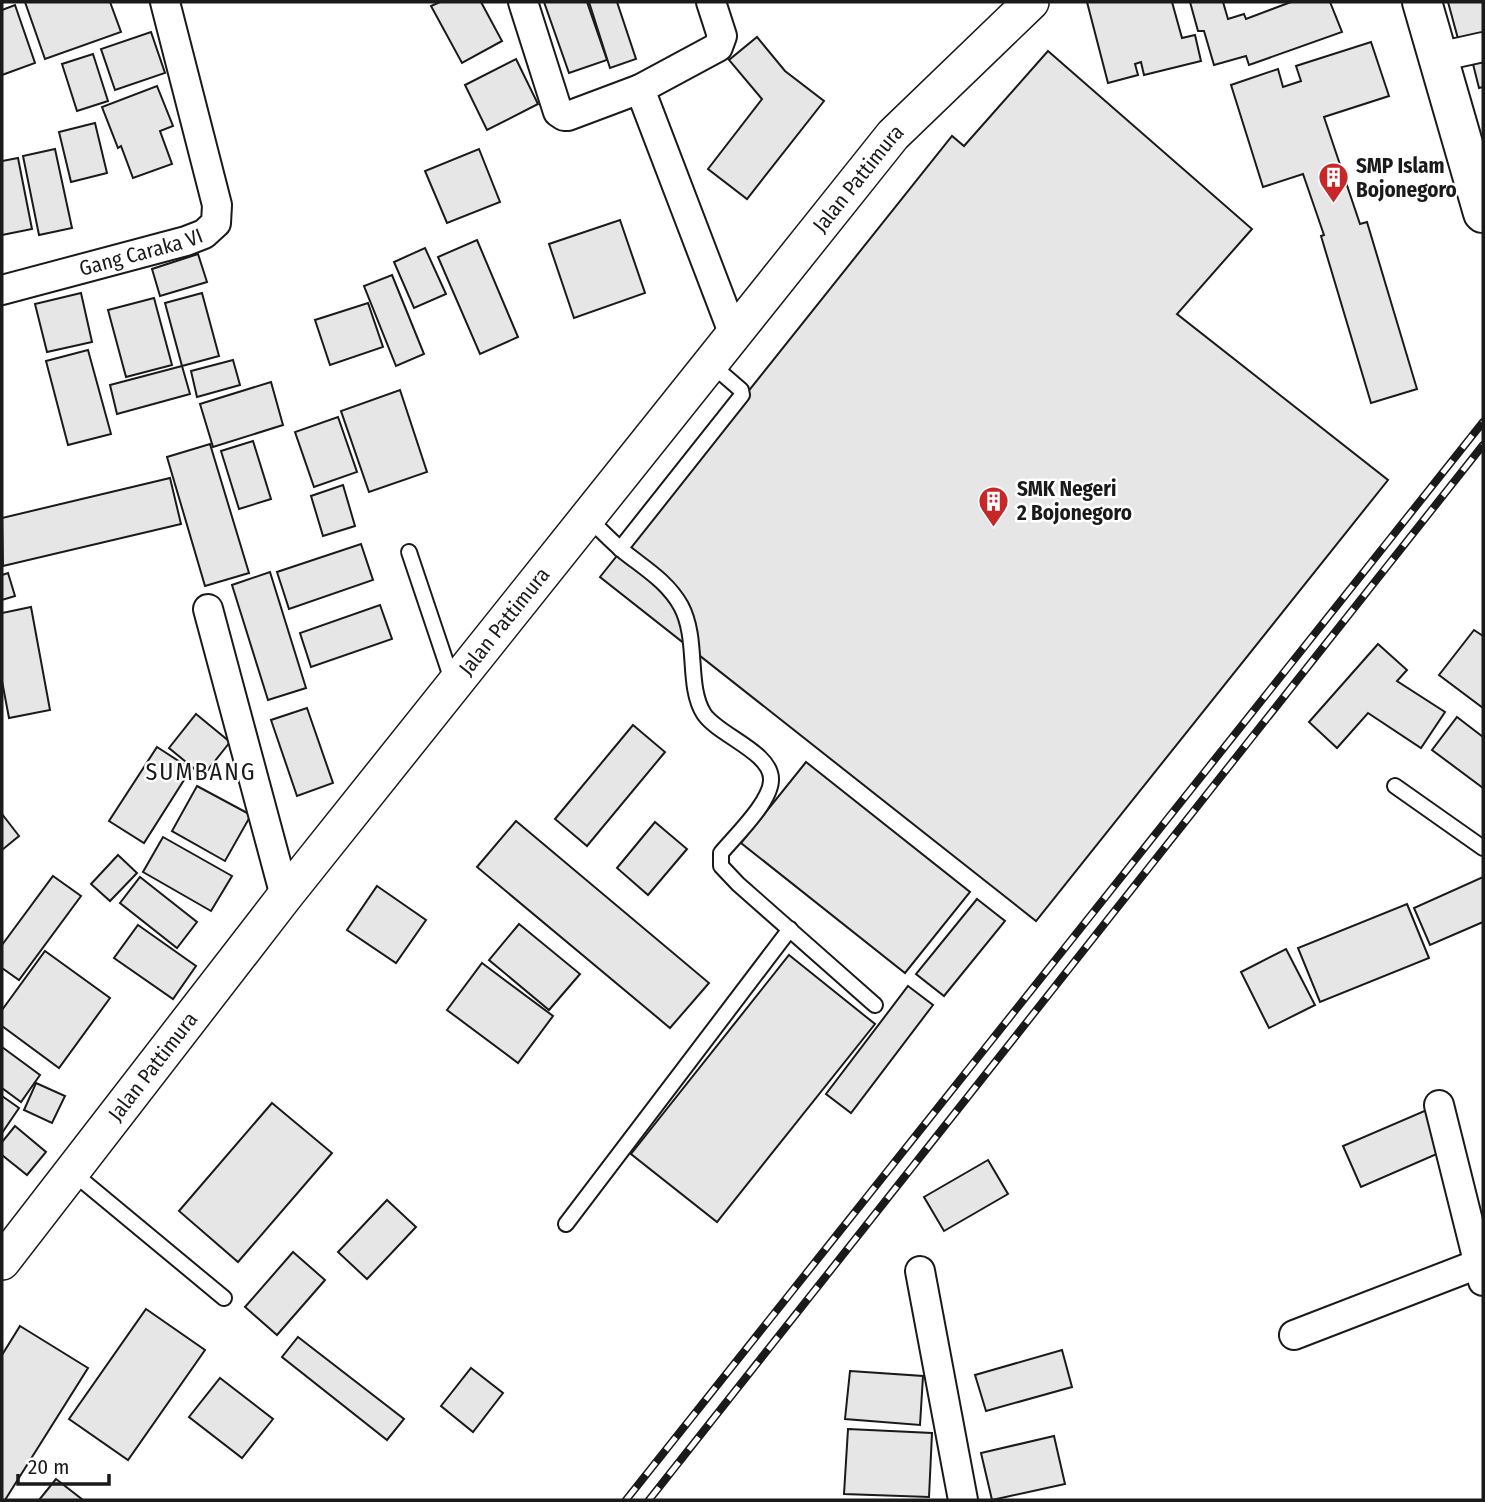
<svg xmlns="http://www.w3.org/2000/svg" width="1485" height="1502" viewBox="0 0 1485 1502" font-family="'Fira Sans Condensed',sans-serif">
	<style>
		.building { fill: #e6e6e6; stroke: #1a1a1a; stroke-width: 2 }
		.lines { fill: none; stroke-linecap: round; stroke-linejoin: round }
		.service-casing { stroke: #1a1a1a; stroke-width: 18 }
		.minor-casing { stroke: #1a1a1a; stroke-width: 32 }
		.tertiary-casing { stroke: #1a1a1a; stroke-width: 38 }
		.secondary-casing { stroke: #1a1a1a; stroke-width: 42 }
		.service { stroke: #fff; stroke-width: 14 }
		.minor { stroke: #fff; stroke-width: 28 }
		.tertiary { stroke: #fff; stroke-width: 35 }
		.secondary { stroke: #fff; stroke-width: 38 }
		.rail-casing { stroke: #1a1a1a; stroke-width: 8 }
		.rail { stroke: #fff; stroke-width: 5; stroke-dasharray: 16; stroke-linecap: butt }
		.labels { text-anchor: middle; stroke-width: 5; stroke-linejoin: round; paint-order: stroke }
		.poi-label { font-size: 21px; font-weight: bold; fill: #1a1a1a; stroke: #fff; text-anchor: start }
		.street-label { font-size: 21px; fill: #1a1a1a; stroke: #fff }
		.quarter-label { font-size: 24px; letter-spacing: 2px; fill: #1a1a1a; stroke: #fff }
	</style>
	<rect width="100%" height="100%" fill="#fff"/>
	<!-- building -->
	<g class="building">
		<path d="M25 2H110L121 32 45 59Z"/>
		<path d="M440 2H481L502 41 462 63 431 6Z"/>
		<path d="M544 2H587L607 60 569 73Z"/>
		<path d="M589 2H617L636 59 610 68Z"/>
		<path d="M1087 2H1172L1182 38 1195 35 1201 61 1144 75 1141 62 1135 64 1138 75 1108 83Z"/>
		<path d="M1190 2H1223L1228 19 1244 14 1246 19 1291 2H1330L1342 32 1249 65 1246 56 1214 65 1204 31H1198Z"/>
		<path d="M1448 2H1483V40L1460 46Z"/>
		<path d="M15 5 35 63 2 75V10Z"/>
		<path d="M151 32 165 73 115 90 101 49Z"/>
		<path d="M757 37 785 71 824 101 747 199 708 169 762 99 729 60Z"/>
		<path d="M1371 42 1389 96 1324 117 1360 224 1367 222 1417 389 1371 403 1321 236 1324 235 1303 174 1263 187 1231 85 1278 69 1283 87 1301 81 1296 66Z"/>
		<path d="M1483 48V87L1479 88 1470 52Z"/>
		<path d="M1048 51 1252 229 1177 314 1388 480 1036 921 600 577 952 136 964 146Z"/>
		<path d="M93 54 108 101 77 111 62 64Z"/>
		<path d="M516 59 538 104 487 130 465 85Z"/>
		<path d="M157 86 173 126 160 131 172 164 133 178 121 146 118 148 102 107Z"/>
		<path d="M95 123 107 173 71 182 59 132Z"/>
		<path d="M55 149 72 228 39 235 23 156Z"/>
		<path d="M479 149 500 202 447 223 425 171Z"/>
		<path d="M18 158 32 229 2 235V161Z"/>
		<path d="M620 220 645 293 574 318 549 244Z"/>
		<path d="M477 240 518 337 480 354 438 257Z"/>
		<path d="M425 248 446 294 414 308 394 262Z"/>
		<path d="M198 254 207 282 160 296 152 269Z"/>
		<path d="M392 275 424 354 396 366 364 286Z"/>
		<path d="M81 293 92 342 47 352 35 304Z"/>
		<path d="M202 293 219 356 182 366 165 303Z"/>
		<path d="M154 298 172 365 126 377 108 310Z"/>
		<path d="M368 303 383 347 330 365 315 320Z"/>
		<path d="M88 350 111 434 68 445 46 361Z"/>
		<path d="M233 360 240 385 197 397 191 371Z"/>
		<path d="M182 366 190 394 117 414 110 385Z"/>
		<path d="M271 382 283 425 213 447 200 404Z"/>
		<path d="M400 390 427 472 369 492 341 411Z"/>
		<path d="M338 417 357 472 314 487 295 432Z"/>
		<path d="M253 441 271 499 239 509 221 451Z"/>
		<path d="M210 444 249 573 205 586 167 457Z"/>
		<path d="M170 478 181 524 3 566 2 518Z"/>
		<path d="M343 485 355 526 323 536 311 496Z"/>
		<path d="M361 544 373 580 289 609 277 572Z"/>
		<path d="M270 572 306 688 268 700 232 585Z"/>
		<path d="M8 573 15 596 2 600V575Z"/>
		<path d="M380 605 392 639 311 667 300 633Z"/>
		<path d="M31 607 50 710 9 718 2 681V613Z"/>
		<path d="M1474 630 1483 636V708L1439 675Z"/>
		<path d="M1378 644 1407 670 1397 681 1445 712 1421 748 1368 713 1337 748 1309 722Z"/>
		<path d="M307 708 333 783 297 796 271 720Z"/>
		<path d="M196 714 230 742 203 776 169 748Z"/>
		<path d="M1457 717 1483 737V788L1432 750Z"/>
		<path d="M633 725 665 752 587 846 555 819Z"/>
		<path d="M157 747 191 769 144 843 109 821Z"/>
		<path d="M806 762 970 892 905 973 741 843Z"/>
		<path d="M197 786 251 815 225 861 172 831Z"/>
		<path d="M2 814 19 836 2 850Z"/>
		<path d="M516 821 709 983 670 1028 477 867Z"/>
		<path d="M655 822 687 849 648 895 617 868Z"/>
		<path d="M163 837 232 876 211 911 143 872Z"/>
		<path d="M118 855 137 873 110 901 91 884Z"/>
		<path d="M53 876 81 896 19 980 2 968V945Z"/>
		<path d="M140 877 197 922 177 948 120 903Z"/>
		<path d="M1483 877V922L1430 945 1414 908Z"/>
		<path d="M377 886 426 920 396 963 347 930Z"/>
		<path d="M977 899 1005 921 944 996 916 974Z"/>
		<path d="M1407 904 1429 958 1320 1002 1298 948Z"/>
		<path d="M519 924 580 974 549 1010 489 960Z"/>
		<path d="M138 925 196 966 173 999 114 958Z"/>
		<path d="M1286 949 1315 1005 1269 1028 1241 972Z"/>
		<path d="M45 951 110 998 59 1068 2 1026V1010Z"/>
		<path d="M789 955 875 1024 717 1222 631 1154Z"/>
		<path d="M482 963 553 1016 518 1063 447 1010Z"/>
		<path d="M908 986 933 1005 851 1113 826 1094Z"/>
		<path d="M2 1047 40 1075 21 1102 2 1088Z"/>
		<path d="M36 1083 65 1096 52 1123 24 1110Z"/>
		<path d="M2 1096 19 1108 2 1133Z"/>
		<path d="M272 1103 332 1153 238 1262 179 1211Z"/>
		<path d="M1429 1109 1446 1150 1361 1187 1343 1146Z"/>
		<path d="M15 1126 46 1152 27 1175 2 1155V1142Z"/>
		<path d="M988 1160 1008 1194 944 1231 924 1197Z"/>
		<path d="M387 1200 416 1227 367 1279 338 1252Z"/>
		<path d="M293 1252 325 1280 277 1335 245 1307Z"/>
		<path d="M146 1309 205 1350 128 1460 69 1419Z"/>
		<path d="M20 1326 88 1368 5 1500H2V1355Z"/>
		<path d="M298 1337 404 1419 387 1440 282 1357Z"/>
		<path d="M1062 1350 1072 1387 986 1411 975 1375Z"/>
		<path d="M471 1368 503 1393 473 1432 441 1406Z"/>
		<path d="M850 1371 923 1376 920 1425 845 1419Z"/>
		<path d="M220 1378 273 1419 242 1458 189 1417Z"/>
		<path d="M848 1429 932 1433 929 1497 844 1494Z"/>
		<path d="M1054 1436 1065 1484 992 1500 981 1453Z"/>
		<path d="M56 1479 83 1500H39Z"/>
	</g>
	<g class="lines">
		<defs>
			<g id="service">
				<path d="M588 518C600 529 611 541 623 551 644 568 667 581 681 606 699 640 686 686 704 714 718 735 771 752 771 779 772 801 735 836 721 853V866L738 884 875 1005"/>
				<path d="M620 549 742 395 741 390 711 364"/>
				<path d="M409 552 453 683"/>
				<path d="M1395 786 1483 848"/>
				<path d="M72 1172 224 1298"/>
				<path d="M566 1224 790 929"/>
			</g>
			<g id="minor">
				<path d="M523 2 558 112 564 116H568L640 89"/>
				<path d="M711 2 722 36 718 47 640 89 734 335"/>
				<path d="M1438 57 1483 47"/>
				<path id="s1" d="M2 290 186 241 204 234 216 223 217 205 165 2"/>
				<path d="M208 609 285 896"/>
				<path d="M1439 1105 1483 1281"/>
				<path d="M920 1271 963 1500"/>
				<path d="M1294 1335 1483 1262"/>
			</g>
			<g id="tertiary">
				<path id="s2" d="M2 1262 285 896 893 135 1031 2"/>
			</g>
			<path id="secondary" d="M1422 2 1483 213"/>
		</defs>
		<!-- service casing -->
		<use href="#service" class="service-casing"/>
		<!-- minor casing -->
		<use href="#minor" class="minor-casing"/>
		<!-- tertiary casing -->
		<use href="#tertiary" class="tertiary-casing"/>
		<!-- secondary casing -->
		<use href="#secondary" class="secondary-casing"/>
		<!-- service -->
		<use href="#service" class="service"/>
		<!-- minor -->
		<use href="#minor" class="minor"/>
		<!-- tertiary -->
		<use href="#tertiary" class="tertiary"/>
		<!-- secondary -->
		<use href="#secondary" class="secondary"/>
		<defs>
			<g id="rail">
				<path d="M626 1500 1483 422"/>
				<path d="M649 1500 1483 445"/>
			</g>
		</defs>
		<!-- rail casing -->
		<use href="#rail" class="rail-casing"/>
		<!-- rail -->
		<use href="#rail" class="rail"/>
	</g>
	<!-- icons -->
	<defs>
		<symbol id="building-pin" viewBox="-11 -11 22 30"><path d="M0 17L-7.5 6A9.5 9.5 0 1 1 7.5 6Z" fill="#c62828" stroke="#fff"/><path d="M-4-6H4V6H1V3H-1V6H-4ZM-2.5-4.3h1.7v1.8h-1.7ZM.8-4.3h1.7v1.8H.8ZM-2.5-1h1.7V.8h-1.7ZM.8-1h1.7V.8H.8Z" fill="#fff"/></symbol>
	</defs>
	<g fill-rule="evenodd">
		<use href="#building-pin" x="1316" y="160" width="35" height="47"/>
		<use href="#building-pin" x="976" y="484" width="35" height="47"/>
	</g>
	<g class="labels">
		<!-- poi labels -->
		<g class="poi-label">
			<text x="1356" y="173">SMP Islam<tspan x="1356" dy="24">Bojonegoro</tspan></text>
			<text x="1017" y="496">SMK Negeri<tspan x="1017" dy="24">2 Bojonegoro</tspan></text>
		</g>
		<!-- street labels -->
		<g class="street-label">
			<text dy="7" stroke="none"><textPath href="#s2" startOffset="1381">Jalan Pattimura</textPath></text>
			<text dy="7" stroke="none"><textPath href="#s1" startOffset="144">Gang Caraka VI</textPath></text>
			<text dy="7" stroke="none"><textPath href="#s2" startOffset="814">Jalan Pattimura</textPath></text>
			<text dy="7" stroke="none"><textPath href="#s2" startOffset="247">Jalan Pattimura</textPath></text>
		</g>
		<!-- quarter labels -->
		<g class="quarter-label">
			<text x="201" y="780">SUMBANG</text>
		</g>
	</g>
	<!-- border -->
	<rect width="1485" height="1502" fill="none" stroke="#1a1a1a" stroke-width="7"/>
	<!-- scale -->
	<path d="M18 1474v10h91v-10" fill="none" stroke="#1a1a1a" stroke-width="3.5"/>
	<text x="28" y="1474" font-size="21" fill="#1a1a1a" stroke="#ffffff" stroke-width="5" paint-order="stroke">20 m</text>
</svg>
